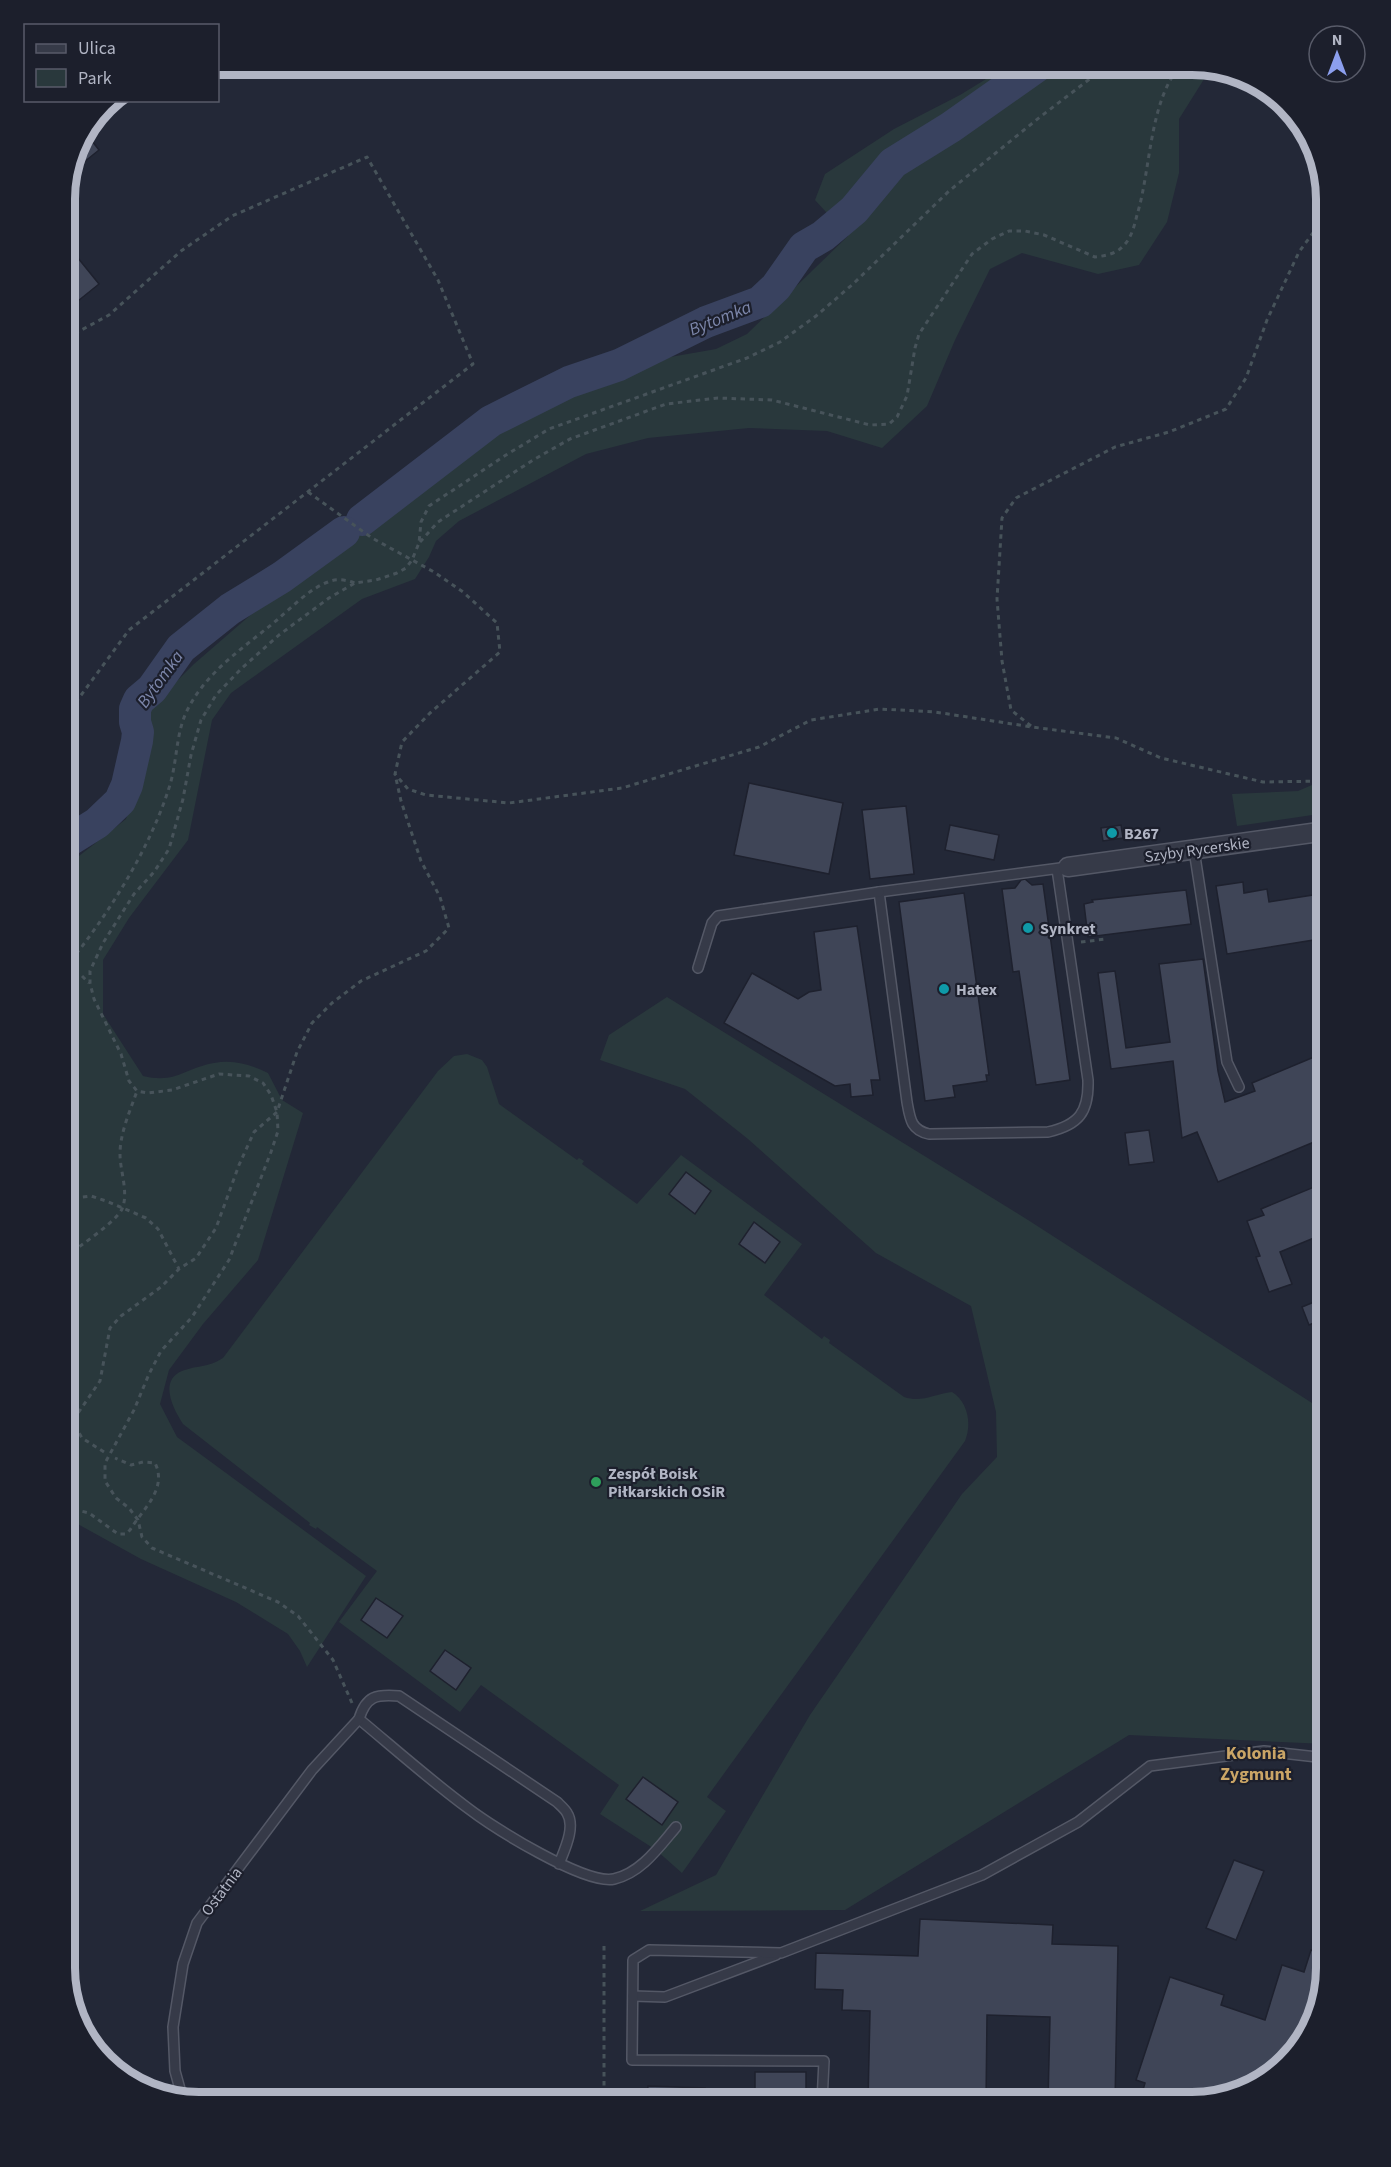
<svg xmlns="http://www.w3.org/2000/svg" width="1391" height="2167" viewBox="0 0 1391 2167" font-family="'Source Sans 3',sans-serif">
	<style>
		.green { fill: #29383c }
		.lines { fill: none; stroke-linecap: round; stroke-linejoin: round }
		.river { stroke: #39425f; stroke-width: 32 }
		.building { fill: #3f4557; stroke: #1e212e; stroke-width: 1.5 }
		.service-casing { stroke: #545866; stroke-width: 12 }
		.minor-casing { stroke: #545866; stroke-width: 21 }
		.path { stroke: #47535a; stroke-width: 3; stroke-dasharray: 4.5 4.5; stroke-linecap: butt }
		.service { stroke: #363a48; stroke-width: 9 }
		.minor { stroke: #363a48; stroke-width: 18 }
		.culture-dot { fill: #0f9aa8; stroke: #1c1f2c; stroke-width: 2 }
		.leisure-dot { fill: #2e9e5b; stroke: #1c1f2c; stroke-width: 2 }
		.labels { text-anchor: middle; stroke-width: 4.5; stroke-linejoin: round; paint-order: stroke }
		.poi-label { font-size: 16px; font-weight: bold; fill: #b1b5c4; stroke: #1c1f2c; text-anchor: start }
		.street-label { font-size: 16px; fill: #b1b5c4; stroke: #1c1f2c }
		.water-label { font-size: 18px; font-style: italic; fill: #7c86aa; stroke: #1c1f2c }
		.neighbourhood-label { font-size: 18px; font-weight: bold; fill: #caa566; stroke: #1c1f2c }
		.rim { fill: none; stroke: #b1b5c4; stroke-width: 8 }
	</style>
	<rect width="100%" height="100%" fill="#232837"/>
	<!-- green -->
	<g class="green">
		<path d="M1009 65H1201L1211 68 1179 119V173L1167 222 1139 265 1098 274 1022 253 990 269 955 340 927 406 882 448 827 431 749 428 648 438 586 454 459 521 436 541 429 557 415 579 362 599 231 693 212 720 188 840 129 918 103 960V1014L143 1076C176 1084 185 1068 214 1063 234 1059 251 1065 268 1073L282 1100 303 1113 258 1260 203 1324 169 1370 160 1404 177 1437 366 1576 307 1667 300 1651 288 1634 236 1602 141 1559 65 1517V867L126 819 150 749V708L194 664 262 605 344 546 496 429 659 359 716 349 747 334 848 236 815 200 825 174 894 129 960 95Z"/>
		<path d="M1326 779V813L1237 826 1232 794 1298 791Z"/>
		<path d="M667 997 1028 1220 1326 1412V1744L1129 1735 845 1910 640 1911 716 1875 810 1715 962 1494 997 1457 996 1412 971 1306 876 1253 748 1139 685 1089 600 1060 609 1035Z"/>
		<path d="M467 1054 482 1060 487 1067 499 1104 577 1160 579 1158 584 1161 582 1164 637 1204 681 1155 802 1244 764 1295 822 1339 824 1336 830 1340 829 1343 904 1397C922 1403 934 1394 952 1392 968 1402 972 1424 965 1441L707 1797 726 1811 682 1873 656 1850 600 1814 619 1785 481 1685 460 1712 339 1622 377 1571 317 1527 316 1529 309 1525 310 1523 183 1424C174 1410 158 1381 182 1371 198 1365 207 1368 223 1358L438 1071 454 1056Z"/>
	</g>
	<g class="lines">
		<!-- river -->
		<g class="river">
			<path d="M362 520 491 421 569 382 619 365 706 322 760 302 776 287 804 247 823 236 854 210 893 163 951 127 1039 65"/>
			<path d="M65 843 97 823 120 801 127 785 137 741 138 732 135 722V709L139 700 152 689 181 648 230 609 282 577 344 532"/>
		</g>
	</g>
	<!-- building -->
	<g class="building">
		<path d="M85 132 99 150 68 175 75 147Z"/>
		<path d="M65 242 99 284 73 305 65 294Z"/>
		<path d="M749 783 843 803 829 874 734 855Z"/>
		<path d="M906 806 914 874 870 879 862 810Z"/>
		<path d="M950 825 999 835 994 860 945 850Z"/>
		<path d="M1121 825 1123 838 1103 841 1101 828Z"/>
		<path d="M1025 879 1032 885 1043 884 1070 1080 1036 1085 1019 971 1013 972 1002 889 1015 888 1021 880Z"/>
		<path d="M1243 882 1244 893 1267 889 1269 902 1326 893V938L1227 954 1216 886Z"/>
		<path d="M1186 890 1191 924 1088 937 1084 904 1093 902 1092 900Z"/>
		<path d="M964 893 989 1075H986L987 1081 953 1086 955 1097 925 1101 899 902Z"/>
		<path d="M857 926 880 1080H871L873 1095 851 1097 850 1084 835 1086 724 1023 752 973 798 999 809 992 821 990 814 932Z"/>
		<path d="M1203 959 1218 1071 1225 1102 1255 1091 1252 1083 1326 1052V1137L1218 1182 1197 1132 1182 1138 1173 1061 1111 1069 1098 973 1115 971 1126 1048 1170 1042 1159 964Z"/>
		<path d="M1149 1130 1154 1162 1129 1165 1125 1133Z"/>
		<path d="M686 1172 711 1191 695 1214 669 1194Z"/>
		<path d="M1326 1182V1233L1280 1252 1292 1284 1269 1292 1256 1257 1260 1256 1247 1221 1264 1215 1261 1209Z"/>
		<path d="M754 1222 780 1242 765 1263 739 1244Z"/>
		<path d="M1326 1297V1318L1309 1325 1302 1307Z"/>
		<path d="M376 1598 403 1616 387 1638 361 1620Z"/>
		<path d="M445 1650 471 1668 456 1690 430 1671Z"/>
		<path d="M643 1777 678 1802 662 1825 626 1799Z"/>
		<path d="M1234 1860 1264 1871 1236 1940 1206 1928Z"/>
		<path d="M920 1919 1053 1925 1052 1944 1118 1946 1115 2102H1048L1050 2017 987 2015 986 2102H868L870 2011 842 2010 843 1990 815 1989 816 1953 918 1956Z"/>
		<path d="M1311 1950 1326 1955V1968L1304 2042 1252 2088 1199 2101 1175 2093 1172 2102H1161L1141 2097 1145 2083 1136 2080 1170 1977 1224 1995 1221 2005 1265 2020 1282 1965 1304 1972Z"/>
		<rect x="755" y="2072" width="51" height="30"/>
		<path d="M648 2086 705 2088 704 2102H647Z"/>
	</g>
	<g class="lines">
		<defs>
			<g id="service">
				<path d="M1194 850 1227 1062 1239 1087"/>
				<path d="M1057 869 1088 1080C1089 1112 1079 1125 1048 1132L929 1134C911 1130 910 1119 907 1102L879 892 1068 867"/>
				<path d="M698 968 712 923 718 916 879 892"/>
				<path d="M559 1864C564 1851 576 1827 567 1813 565 1809 560 1805 557 1802L399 1696C376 1694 366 1696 359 1719 395 1749 431 1781 469 1809 494 1828 585 1885 614 1879 641 1873 659 1847 676 1827"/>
				<path d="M633 1996 665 1997 776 1955"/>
				<path d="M183 2100 175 2071 173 2027 183 1964 197 1923 312 1770 359 1719"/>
				<path d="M822 2102 824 2061 632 2060 633 1960 649 1950 781 1953 982 1875 1078 1822 1150 1766 1264 1751 1326 1758"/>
			</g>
			<path id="minor" d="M1068 867 1326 831"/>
		</defs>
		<!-- service casing -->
		<use href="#service" class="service-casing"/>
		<!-- minor casing -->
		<use href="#minor" class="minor-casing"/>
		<!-- path -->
		<g class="path">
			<path d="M308 492 372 538 434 572 463 592 497 623 500 652 430 713 402 742 395 774 408 789 426 795 509 803 622 788 759 747 811 720 880 709 935 712 1032 727 1116 738 1161 758 1263 782 1326 781"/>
			<path d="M420 542 438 522 533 460 570 439 666 404 718 398 772 400 870 425 889 424 897 417 907 396 915 348 919 334 972 254 992 239 1009 231H1025L1044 235 1095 257C1104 256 1115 254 1121 248 1131 240 1134 227 1137 215 1151 170 1149 100 1181 65"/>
			<path d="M65 717 129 630 473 364 438 280 367 157 232 216 181 251 109 315 65 339"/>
			<path d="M1031 726 1011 710 1002 661 997 599 1002 518 1016 498 1115 447 1169 432 1226 409 1246 378 1267 320 1299 252 1326 215"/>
			<path d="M1081 942 1106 939"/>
			<path d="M65 968C106 918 149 851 169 788 178 761 175 730 190 705 210 669 246 646 277 620 292 607 309 589 328 582 337 578 346 580 355 583"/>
			<path d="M65 972 80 974 89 983"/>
			<path d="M65 1199 91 1196 106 1201 146 1218 158 1229 179 1269"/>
			<path d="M65 1257C77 1248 116 1222 122 1209 129 1193 120 1171 120 1154 120 1133 130 1111 137 1091"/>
			<path d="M104 1452 82 1438 75 1426 76 1416 100 1381 110 1328 121 1316 161 1287 179 1269 196 1258 216 1228 239 1165 254 1132 277 1112 297 1052 312 1023 332 1003 361 981 426 951 449 928 440 897 421 861 401 801 395 774"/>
			<path d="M65 1507 89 1513 118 1534H126L130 1530C142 1510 168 1489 155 1463L143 1462 131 1465 115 1458"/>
			<path d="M352 1703 333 1660 298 1616 278 1602 152 1548 142 1537 138 1520 129 1508 116 1498 105 1481V1463L134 1410 149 1374 161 1351 192 1317 229 1260 271 1152 278 1131 277 1112 271 1095 263 1083 249 1076 219 1074 172 1090 148 1093 137 1091 129 1081 121 1054 94 999 90 983V971L103 943 134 894 154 872 169 849 183 799 191 755 201 720 216 695 241 669 279 635 329 598 355 583 376 580 397 573 406 568 412 560 419 543 421 522 429 506 506 455 549 429 747 358 780 342 816 316 853 284 949 191 1040 117 1108 65"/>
			<path d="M604 1946V2102"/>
		</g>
		<!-- service -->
		<use href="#service" class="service"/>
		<!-- minor -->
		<use href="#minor" class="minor"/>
	</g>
	<!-- markers -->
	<g class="culture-dot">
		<circle cx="1112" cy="833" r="6"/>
		<circle cx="1028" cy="928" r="6"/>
		<circle cx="944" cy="989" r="6"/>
	</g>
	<circle class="leisure-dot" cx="596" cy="1482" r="6"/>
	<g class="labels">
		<!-- poi labels -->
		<g class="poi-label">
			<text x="1124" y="839">B267</text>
			<text x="1040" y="934">Synkret</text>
			<text x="956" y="995">Hatex</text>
			<text x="608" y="1479">Zespół Boisk<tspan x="608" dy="18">Piłkarskich OSiR</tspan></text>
		</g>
		<!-- street labels -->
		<g class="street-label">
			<text transform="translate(1197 849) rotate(-8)" y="6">Szyby Rycerskie</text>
			<text transform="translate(221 1891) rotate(-53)" y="6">Ostatnia</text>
		</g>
		<!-- water labels -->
		<g class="water-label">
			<text transform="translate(720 318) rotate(-22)" y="6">Bytomka</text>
			<text transform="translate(160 679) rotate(-54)" y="6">Bytomka</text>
		</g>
		<!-- neighbourhood labels -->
		<g class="neighbourhood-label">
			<text x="1256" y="1759">Kolonia<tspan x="1256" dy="21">Zygmunt</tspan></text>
		</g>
	</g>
	<!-- crop -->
	<path d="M0 0H1391V2167H0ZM199 75H1192A124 124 0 0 1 1316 199V1968A124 124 0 0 1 1192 2092H199A124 124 0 0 1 75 1968V199A124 124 0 0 1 199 75Z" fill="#1c1f2c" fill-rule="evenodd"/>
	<path class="rim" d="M199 75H1192A124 124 0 0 1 1316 199V1968A124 124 0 0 1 1192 2092H199A124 124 0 0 1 75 1968V199A124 124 0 0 1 199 75Z"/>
	<!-- legend -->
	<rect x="24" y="24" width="195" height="78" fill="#1c1f2c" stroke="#585b69" stroke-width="1.5"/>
	<rect x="36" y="44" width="30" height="9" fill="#363a48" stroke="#585b69" stroke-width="1.5"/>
	<text x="78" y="54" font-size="18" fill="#b1b5c4">Ulica</text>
	<rect x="36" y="69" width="30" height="18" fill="#29383c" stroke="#585b69" stroke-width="1.5"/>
	<text x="78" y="84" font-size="18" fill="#b1b5c4">Park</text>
	<!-- north arrow -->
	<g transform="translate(1337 54)"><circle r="28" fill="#1c1f2c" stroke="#585b69" stroke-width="1.5"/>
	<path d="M0-4.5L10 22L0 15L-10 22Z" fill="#8c9fee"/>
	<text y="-9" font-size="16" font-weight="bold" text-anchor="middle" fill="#b1b5c4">N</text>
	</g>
</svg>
